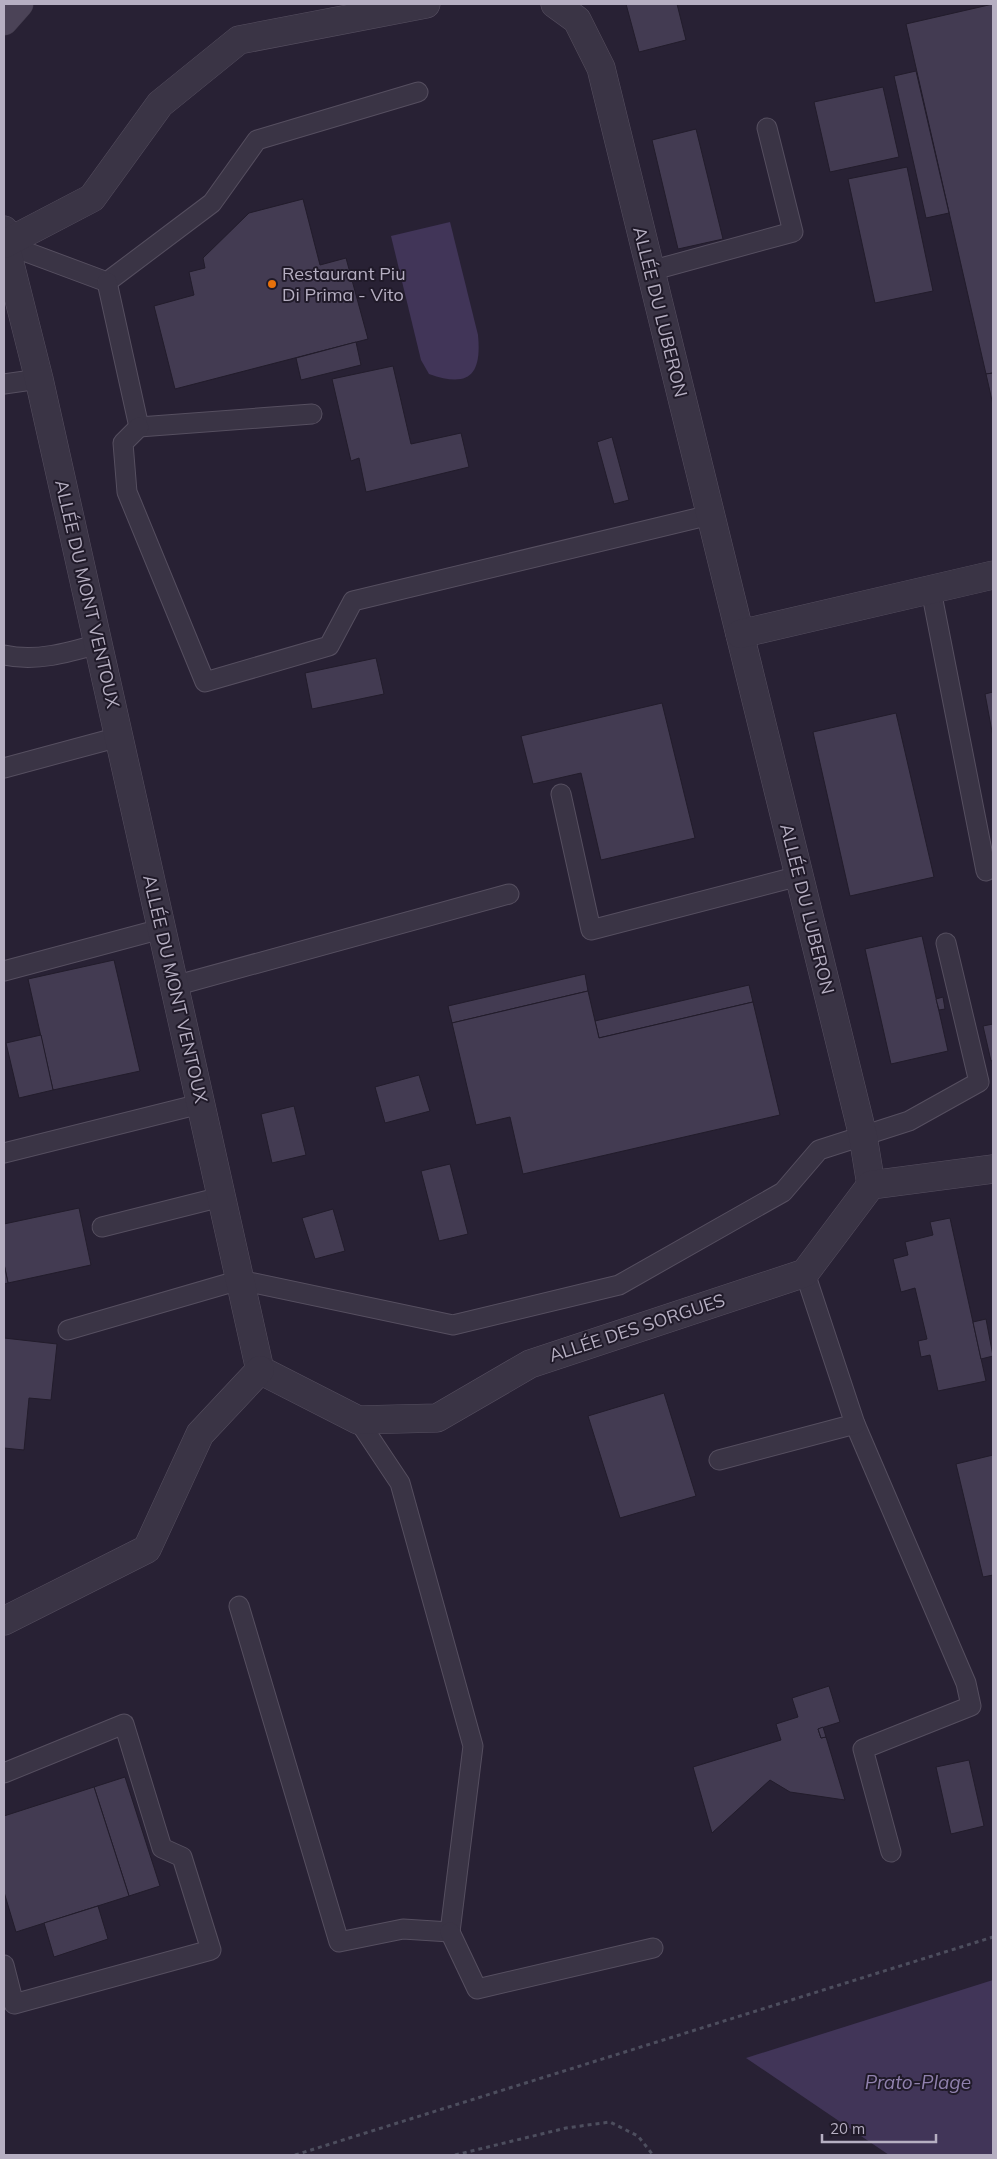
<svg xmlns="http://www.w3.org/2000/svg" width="997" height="2159" viewBox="0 0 997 2159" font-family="Mulish,sans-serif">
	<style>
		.water { fill: #413558 }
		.building { fill: #433b52; stroke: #221c2b }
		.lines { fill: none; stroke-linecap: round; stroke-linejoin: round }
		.lane-casing { stroke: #564f60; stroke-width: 21 }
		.street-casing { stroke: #564f60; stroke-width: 29 }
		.secondary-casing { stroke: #413b4b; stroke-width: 29 }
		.path { stroke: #4d4e5e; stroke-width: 3; stroke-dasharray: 4 4; stroke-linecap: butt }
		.lane { stroke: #3a3445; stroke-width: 19 }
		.street { stroke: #3a3445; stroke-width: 28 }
		.secondary { stroke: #4b4357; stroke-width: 28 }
		.food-dot { fill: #e8710a; stroke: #201a29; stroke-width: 2 }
		.labels { text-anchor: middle; stroke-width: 4; stroke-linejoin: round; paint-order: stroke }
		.poi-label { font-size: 18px; fill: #b6afc2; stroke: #201a29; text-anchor: start }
		.street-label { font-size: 18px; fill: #b6afc2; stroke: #201a29 }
		.water-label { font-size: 19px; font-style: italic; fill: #9081ad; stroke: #201a29 }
	</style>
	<rect width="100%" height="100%" fill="#282134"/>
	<!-- water -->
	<g class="water">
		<path d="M450 222 478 335C482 376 468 388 429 374L421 360 391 236Z"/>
		<path d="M993 1980V2155H889L746 2058Z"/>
	</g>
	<!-- building -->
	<g class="building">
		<path d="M626 4H677L686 40 639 52Z"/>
		<path d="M993 4V373L986 374 906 24Z"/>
		<path d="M916 71 949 213 926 218 894 76Z"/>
		<path d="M883 87 899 157 830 172 814 102Z"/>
		<path d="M696 129 723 239 678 249 652 140Z"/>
		<path d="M907 167 933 291 875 303 848 179Z"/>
		<path d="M303 199 320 265 346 258 368 339 175 389 154 306 194 295 189 272 205 268 203 258 249 213Z"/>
		<path d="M356 342 361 365 301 380 296 358Z"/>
		<path d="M393 366 411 444 461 433 469 467 366 492 359 458 351 461 332 379Z"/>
		<path d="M993 373V405L986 374Z"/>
		<path d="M612 437 629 500 614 504 597 442Z"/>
		<path d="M376 658 384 694 312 709 305 673Z"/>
		<path d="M993 692V737L985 694Z"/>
		<path d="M662 703 695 838 601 860 581 773 533 784 521 736Z"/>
		<path d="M896 713 934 877 850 896 813 732Z"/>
		<path d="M922 936 948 1051 891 1064 865 949Z"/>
		<path d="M114 960 140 1071 53 1090 28 979Z"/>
		<path d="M585 974 588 991 452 1023 448 1006Z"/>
		<path d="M749 985 753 1002 599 1038 595 1021Z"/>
		<path d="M588 991 599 1038 753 1002 780 1115 523 1174 510 1117 476 1125 452 1023Z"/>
		<path d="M943 997 945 1009 939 1010 936 999Z"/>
		<path d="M993 1024V1060L991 1061 983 1026Z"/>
		<path d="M41 1035 53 1090 19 1098 6 1043Z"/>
		<path d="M419 1075 430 1111 385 1123 375 1087Z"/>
		<path d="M294 1106 306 1155 272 1163 261 1114Z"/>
		<path d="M450 1164 468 1234 439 1241 421 1171Z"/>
		<path d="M79 1208 91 1265 8 1283 4 1264V1224Z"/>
		<path d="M333 1209 345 1251 315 1259 302 1218Z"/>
		<path d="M950 1218 986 1381 938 1391 930 1355 921 1357 918 1341 927 1339 915 1288 901 1292 893 1259 908 1255 905 1242 933 1235 930 1222Z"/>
		<path d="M4 1264 8 1283 4 1284Z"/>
		<path d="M986 1319 993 1356 981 1359 973 1322Z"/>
		<path d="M4 1338 57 1344 51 1400 29 1398 24 1450 4 1448Z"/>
		<path d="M664 1393 696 1496 620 1518 588 1416Z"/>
		<path d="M993 1455V1575L983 1577 956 1464Z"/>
		<path d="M829 1686 840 1722 818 1729 821 1738 826 1737 845 1800 790 1792 770 1780 712 1833 693 1767 781 1740 776 1724 798 1717 792 1698Z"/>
		<path d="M823 1727 826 1737 821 1738 818 1729Z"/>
		<path d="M969 1760 984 1826 951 1834 936 1767Z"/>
		<path d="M125 1777 160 1886 129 1896 94 1787Z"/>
		<path d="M94 1787 129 1896 16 1932 4 1892V1816Z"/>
		<path d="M98 1906 108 1939 54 1957 44 1923Z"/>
	</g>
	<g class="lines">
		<defs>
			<g id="lane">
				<path d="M5 244 107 282 212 203 257 140 418 92"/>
				<path d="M650 271 793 232 767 128"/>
				<path d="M107 282 139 427 312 414"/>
				<path d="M4 384 39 379"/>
				<path d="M139 427 123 443 127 492 205 682 329 646 353 601 710 515"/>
				<path d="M931 590 986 871"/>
				<path d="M4 655C36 662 67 653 98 644"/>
				<path d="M4 768 119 737"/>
				<path d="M561 794 591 930 799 876"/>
				<path d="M4 971 161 929"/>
				<path d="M174 986 509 894"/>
				<path d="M4 1153 200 1104"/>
				<path d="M102 1227 221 1197"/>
				<path d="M68 1330 240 1280 453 1325 619 1285 783 1192 819 1150 909 1121 979 1082 946 943"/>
				<path d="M855 1424 966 1683 971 1706 863 1749 891 1852"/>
				<path d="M719 1460 855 1424 805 1273"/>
				<path d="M239 1606 339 1942 403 1929 450 1932 473 1746 400 1483 358 1420"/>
				<path d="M4 1773 124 1724 162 1848 182 1857 211 1950 14 2004 4 1965"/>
				<path d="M450 1932 477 1989 653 1948"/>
			</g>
			<g id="street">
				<path d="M555 4 577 20 601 68 863 1136 871 1185"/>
				<path d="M4 230 5 244 39 379 260 1370"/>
				<path d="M4 244 92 198 160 104 239 40 426 4"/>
				<path d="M740 634 993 575"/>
				<path d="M260 1370 358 1420 437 1418 530 1364 805 1273 871 1185 993 1169"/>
				<path d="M4 1621 147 1549 200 1434 260 1370"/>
			</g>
			<path id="secondary" d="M4 21 19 4"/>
		</defs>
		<!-- lane casing -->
		<use href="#lane" class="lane-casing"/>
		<!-- street casing -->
		<use href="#street" class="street-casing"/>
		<!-- secondary casing -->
		<use href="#secondary" class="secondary-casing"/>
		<!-- path -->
		<g class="path">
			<path d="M295 2155 993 1937"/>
			<path d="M455 2155 566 2128 610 2122 638 2136 653 2155"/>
		</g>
		<!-- lane -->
		<use href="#lane" class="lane"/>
		<!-- street -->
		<use href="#street" class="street"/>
		<!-- secondary -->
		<use href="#secondary" class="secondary"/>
	</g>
	<!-- markers -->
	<circle class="food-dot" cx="272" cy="284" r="5"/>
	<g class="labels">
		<!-- poi labels -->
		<g class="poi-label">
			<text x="282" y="280">Restaurant Piu<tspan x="282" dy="21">Di Prima - Vito</tspan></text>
		</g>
		<!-- street labels -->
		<g class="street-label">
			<text transform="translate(660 312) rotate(76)" y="6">ALLÉE DU LUBERON</text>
			<text transform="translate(87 594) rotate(77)" y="6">ALLÉE DU MONT VENTOUX</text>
			<text transform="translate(807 909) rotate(76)" y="6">ALLÉE DU LUBERON</text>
			<text transform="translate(175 989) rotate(77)" y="6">ALLÉE DU MONT VENTOUX</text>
			<text transform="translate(637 1328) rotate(-18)" y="6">ALLÉE DES SORGUES</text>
		</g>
		<!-- water labels -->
		<g class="water-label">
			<text x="918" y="2089">Prato-Plage</text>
		</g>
	</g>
	<!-- border -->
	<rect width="997" height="2159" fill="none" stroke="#b6afc2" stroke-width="10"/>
	<!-- scale -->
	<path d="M822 2134v8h114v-8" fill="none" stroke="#b6afc2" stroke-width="2.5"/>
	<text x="830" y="2134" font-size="15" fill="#b6afc2" stroke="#201a29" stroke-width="4" paint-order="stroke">20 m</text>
</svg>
